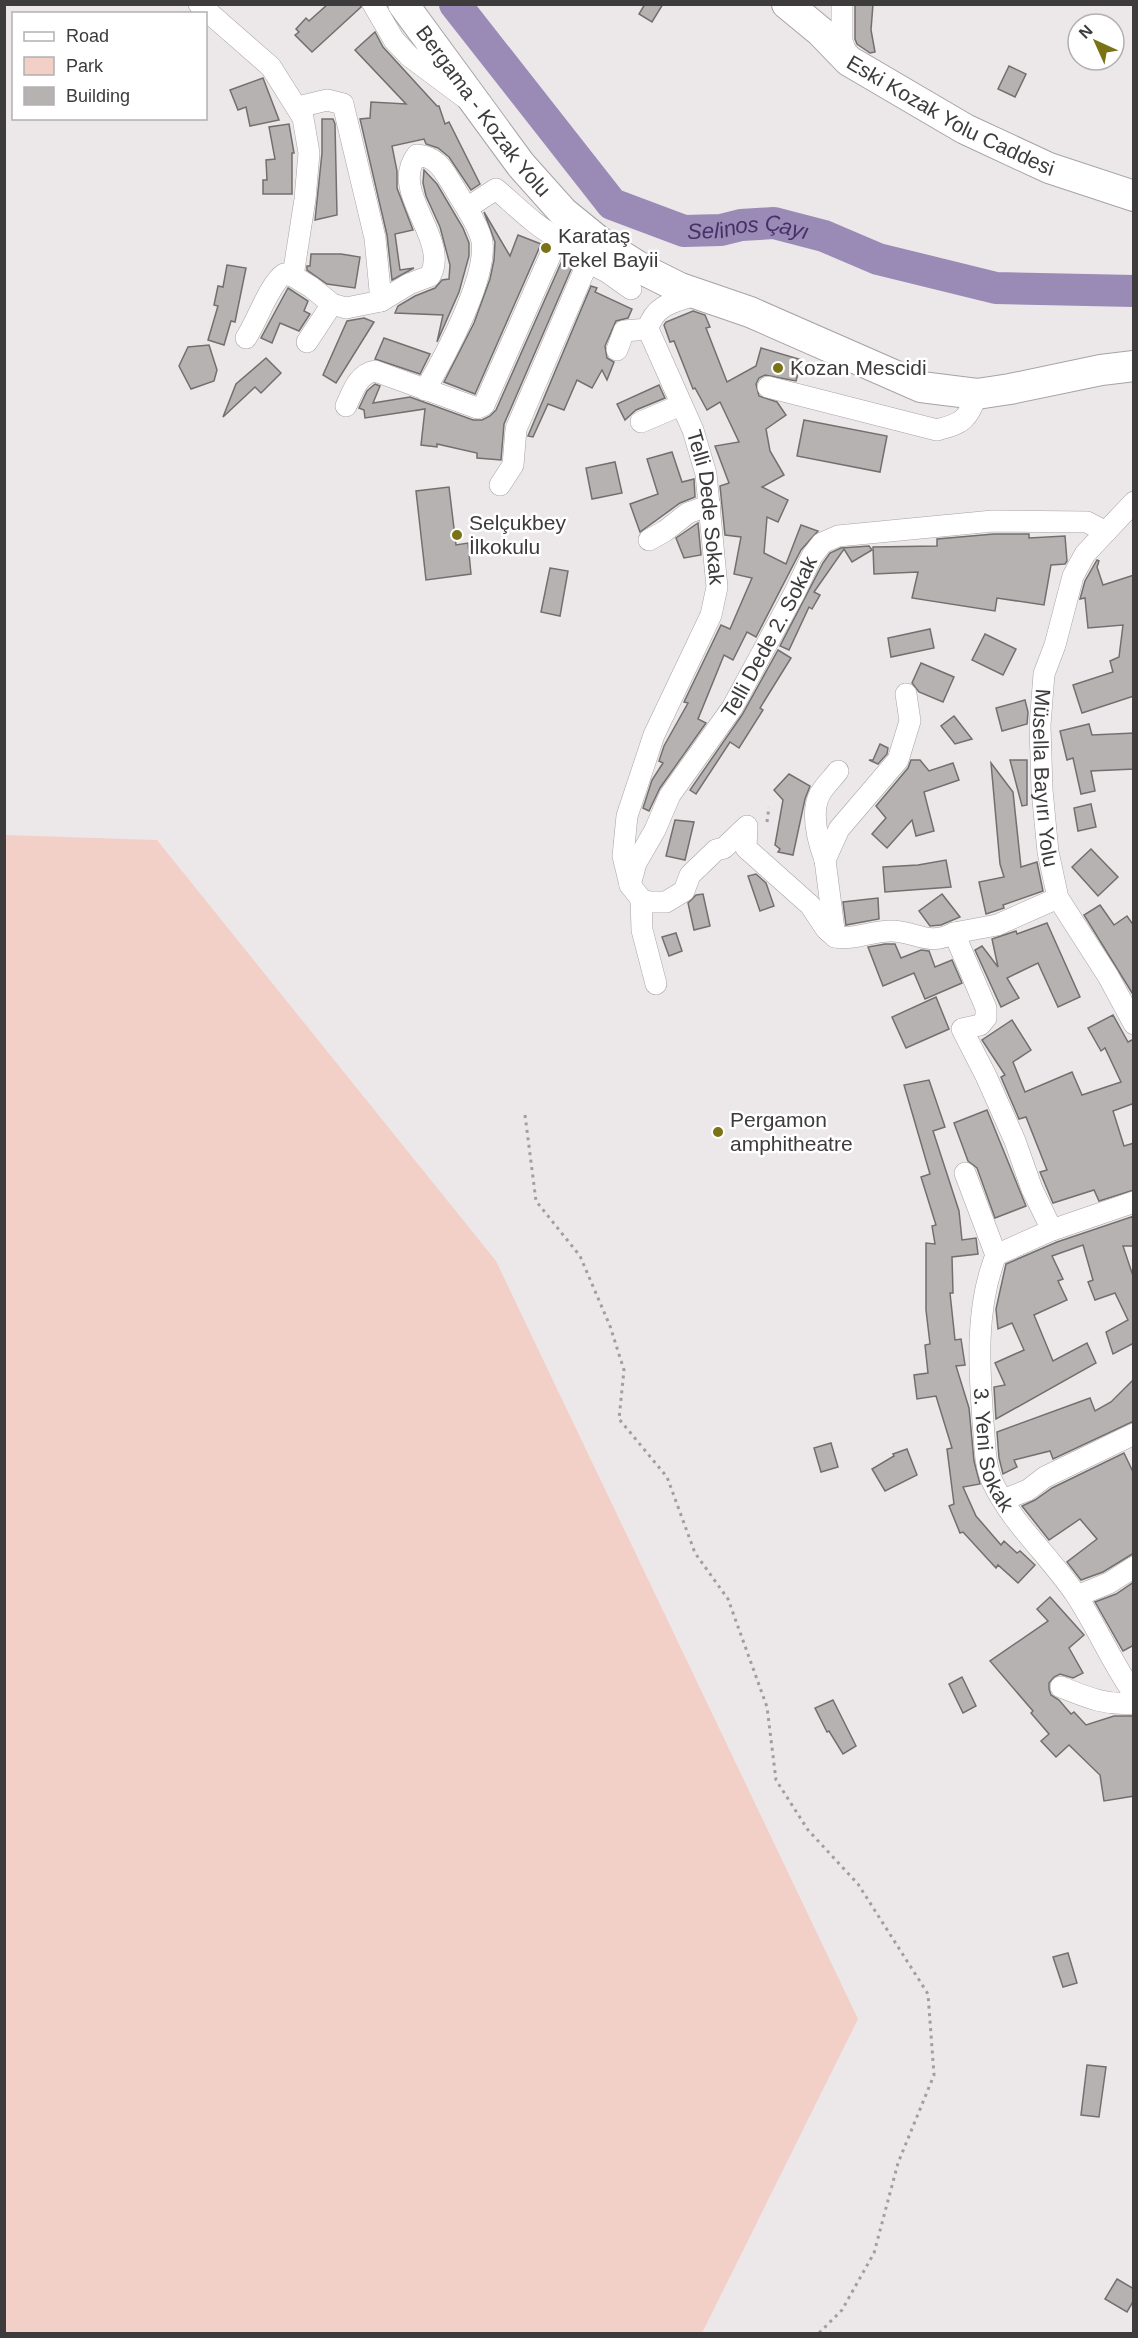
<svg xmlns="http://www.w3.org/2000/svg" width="1138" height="2338" viewBox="0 0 1138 2338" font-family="Helvetica,sans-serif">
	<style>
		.green { fill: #f3d0c7 }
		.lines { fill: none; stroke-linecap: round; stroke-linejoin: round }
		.river { stroke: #9a8ab6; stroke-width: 32 }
		.building { fill: #b7b2b2; stroke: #746f6f; stroke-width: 1.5 }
		.minor-casing { stroke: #a7a3a5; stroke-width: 22 }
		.secondary-casing { stroke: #a7a3a5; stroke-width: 32 }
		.path { stroke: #a29ea0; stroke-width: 3; stroke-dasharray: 3 4.5; stroke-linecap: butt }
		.minor { stroke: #fff; stroke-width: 21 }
		.secondary { stroke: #fff; stroke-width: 30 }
		.poi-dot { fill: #797315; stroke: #fff; stroke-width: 2 }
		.labels { text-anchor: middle; stroke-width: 5; stroke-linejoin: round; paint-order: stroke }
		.street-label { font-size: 21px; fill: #3d3b3c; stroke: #fff }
		.poi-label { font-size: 21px; fill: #3d3b3c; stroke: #fff; text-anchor: start }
		.water-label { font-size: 22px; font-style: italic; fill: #472f67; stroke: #fff }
	</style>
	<rect width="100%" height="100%" fill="#ece7e9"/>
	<!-- green -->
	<path class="green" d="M5 835 157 840 496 1261 858 2019 702 2333H5Z"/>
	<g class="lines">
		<!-- river -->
		<path class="river" id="s1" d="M455 4 612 204 684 231 721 230 741 225 774 223 824 236 878 259 996 288 1134 291"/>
	</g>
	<!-- building -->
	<g class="building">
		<path d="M328 4H360L361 7 312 52 295 35 299 32 296 29 306 18 309 21Z"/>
		<path d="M645 4H663L652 22 639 14Z"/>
		<path d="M855 4H873L871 30 875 52 870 53 857 44 855 39Z"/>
		<path d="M375 32 383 47 437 106H439L445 124 449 122 480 184 471 190 449 157 438 148 426 144 424 139 392 146 397 171V188L413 230 395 234 400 270 414 268 392 280 387 235 360 119 370 118 371 102 406 104 355 50Z"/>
		<path d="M1009 66 1026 74 1015 97 998 89Z"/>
		<path d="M263 78 279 120 250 126 246 107 238 110 230 90Z"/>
		<path d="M322 119H333L335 124 337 215 315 220 322 153Z"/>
		<path d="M289 124 294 153H292V194H263V180H267L266 160 275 159 269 127Z"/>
		<path d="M424 170 437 184 463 228 469 243V256L459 292 437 342 443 315 395 313 398 306 415 296 435 288 442 280 449 279 450 265 440 227 426 196 423 183Z"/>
		<path d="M484 212 510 256 518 235 541 244 475 394 444 382 474 323 490 279 494 260 495 242Z"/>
		<path d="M311 254H341L360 257 355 288 327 284 307 270V266H310Z"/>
		<path d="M565 254 576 258 504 424 501 460 477 458V453L437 444V447L421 445 425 409 365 418 364 410 359 408 367 391 375 384 380 386 373 403 410 397 473 420H482L490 416 496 410Z"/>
		<path d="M227 265 246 268 235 322 231 321 224 345 208 340 218 306 214 305 218 286 223 287Z"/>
		<path d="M591 286 597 288 595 292 632 309 628 318 616 321 605 346 607 358 614 362 607 380 602 370 592 388 577 380 564 410 548 404 533 437 528 436Z"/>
		<path d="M288 288 308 301 304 311 310 314 299 331 280 323 272 343 261 338Z"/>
		<path d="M693 311 705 315 710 327 706 328 727 382 756 366 761 348 802 360 796 381 765 375 759 378 756 384 759 396 777 402 786 415 766 429 770 451 784 475 762 487 788 500 778 522 767 517 764 553 786 564 801 525 818 531 801 550 756 637 747 632 733 660 724 655 698 719 706 723 660 788 649 811 643 808 652 780 663 763 659 761 664 746 688 703 684 702 721 625 730 629 752 578 734 574 741 537 725 535 720 486 729 483 715 446 739 442 720 402 707 410 695 388 693 389 674 341 670 342 664 325 666 322Z"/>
		<path d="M364 318 374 322 336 383 323 375 347 321Z"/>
		<path d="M384 338 430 354 420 374 375 359Z"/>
		<path d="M209 345 217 370 214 381 191 389 179 366 188 347Z"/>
		<path d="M266 358 281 373 261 393 255 387 223 417 236 384Z"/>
		<path d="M659 385 665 398 636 410 625 420 617 404Z"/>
		<path d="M804 420 887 436 880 472 797 456Z"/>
		<path d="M672 452 682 482 694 479 695 497 680 503 640 532 630 504 658 494 647 459Z"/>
		<path d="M615 462 622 493 592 499 586 468Z"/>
		<path d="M449 487 456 545 468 543 471 574 426 580 416 491Z"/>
		<path d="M698 523 701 555 684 558 676 538Z"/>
		<path d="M994 534H1029V538L1065 536 1067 561 1065 564 1051 565 1044 605 997 598 995 611 912 598 918 572 874 574 873 547 937 546V539Z"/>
		<path d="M869 546 872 550 852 562 844 549 814 592 820 595 812 609 809 607 789 650 780 646 823 563 830 553 841 548Z"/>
		<path d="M1097 560 1099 561 1097 567 1103 585 1134 575V696L1082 713 1073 685 1113 672 1110 661 1119 657 1123 625 1088 628 1085 598 1080 599 1085 581Z"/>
		<path d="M550 568 568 571 560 616 541 612Z"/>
		<path d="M930 629 934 648 891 657 888 638Z"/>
		<path d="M985 634 1016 649 1003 675 972 660Z"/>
		<path d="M778 650 791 658 760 708 763 710 739 748 730 742 696 794 690 790 742 715Z"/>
		<path d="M921 663 954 677 943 702 919 692 912 683Z"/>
		<path d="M1025 700 1028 712 1027 724 1002 731 996 708Z"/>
		<path d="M954 716 972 739 955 744 941 726Z"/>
		<path d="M1089 724 1092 735 1134 733V769L1091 771 1095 791 1081 794 1073 758 1067 760 1060 731Z"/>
		<path d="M880 744 888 748 887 754 878 764 869 760H873Z"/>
		<path d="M911 760H920L929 771 953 763 959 780 924 792 934 831 916 836 912 820 887 848 872 834 886 818 876 806 908 768Z"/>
		<path d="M1010 760H1027V805L1022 806Z"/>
		<path d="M991 763 1013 792 1021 867 1037 862 1043 891 1003 905 1004 908 986 914 979 882 1004 877 1000 864Z"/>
		<path d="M789 774 810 786 805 799 793 855 778 852 780 849 775 845 783 800 774 790Z"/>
		<path d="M1091 804 1096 827 1078 831 1074 808Z"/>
		<path d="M675 820 694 822 685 860 666 856Z"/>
		<path d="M1091 849 1118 877 1098 896 1072 867Z"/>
		<path d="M946 860 951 887 885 892 883 867 918 865Z"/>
		<path d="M756 874 766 883 774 906 760 911 748 876Z"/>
		<path d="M703 894 710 926 694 930 688 903 696 895Z"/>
		<path d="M942 894 960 917 941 925 930 926 919 911Z"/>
		<path d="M878 898 879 919 846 925 843 902Z"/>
		<path d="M1100 905 1114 925 1127 916 1134 926V996L1084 915Z"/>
		<path d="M1047 923 1080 997 1058 1007 1038 963 1007 978 1019 998 1001 1007 975 950 982 946 998 967 992 939 1016 931 1017 934Z"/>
		<path d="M676 933 682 951 669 956 662 937Z"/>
		<path d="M885 944H895L901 958 921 950 929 951 935 967 952 960 962 983 925 999 914 973 883 986 868 947Z"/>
		<path d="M936 997 949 1029 906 1048 892 1017Z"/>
		<path d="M1113 1015 1128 1042 1134 1039V1107L1132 1104 1113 1111 1124 1146 1134 1143V1190L1099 1201 1094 1190 1053 1203 1040 1172 1047 1170 1026 1117 1019 1119 1001 1077 1005 1075 982 1040 1012 1020 1031 1050 1013 1062 1025 1092 1072 1072 1082 1095 1121 1082 1105 1048 1101 1051 1088 1028Z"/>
		<path d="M929 1080 945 1127 933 1131 959 1211 962 1240 976 1238 978 1254 952 1257 953 1293H950L955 1340 961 1339 965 1365 956 1366 969 1408 974 1461 980 1484 963 1487 976 1516 1001 1545 1004 1541 1017 1553 1020 1551 1035 1565 1018 1583 998 1565 996 1568 963 1532 960 1533 949 1506 954 1504 947 1449 952 1448 936 1396 917 1399 914 1375 928 1373 925 1345 930 1344 926 1310V1243L935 1244 932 1226 936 1225 921 1177 930 1174 904 1085Z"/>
		<path d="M987 1110 1026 1206 995 1218 977 1168 968 1161 954 1123Z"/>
		<path d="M1134 1216V1246H1123L1134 1279V1343L1113 1354 1106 1332 1128 1320 1115 1293 1095 1300 1088 1282 1093 1280 1083 1245 1052 1256 1063 1279 1058 1281 1067 1300 1034 1315 1053 1361 1087 1343 1096 1363 996 1419 994 1387 1005 1385 995 1363 1024 1350 1012 1323 998 1329 996 1309 1006 1264 1057 1242Z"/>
		<path d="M1134 1379V1421L1053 1459 1050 1451 1014 1460 1017 1467 1003 1474 999 1458 997 1432 1090 1398 1095 1411 1111 1402Z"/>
		<path d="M831 1443 838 1467 821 1472 814 1448Z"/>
		<path d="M907 1449 917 1475 885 1491 872 1469 894 1456 893 1454Z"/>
		<path d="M1124 1453 1134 1474V1553L1103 1572 1081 1580 1067 1562 1097 1539 1080 1519 1049 1540 1022 1506 1035 1500 1052 1488Z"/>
		<path d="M1134 1582V1645L1123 1651 1095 1602 1116 1594Z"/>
		<path d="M1050 1597 1084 1635 1069 1648 1083 1673 1073 1678 1060 1674 1054 1677 1049 1683V1689L1051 1695 1059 1700 1071 1714 1074 1712 1086 1725 1114 1716H1134V1796L1104 1801 1100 1775 1069 1745 1056 1757 1041 1741 1049 1734 1031 1713 1033 1711 990 1661 1048 1621 1037 1609Z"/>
		<path d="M962 1677 976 1706 963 1713 949 1684Z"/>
		<path d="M833 1700 856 1746 843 1754 829 1731 827 1732 815 1708Z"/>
		<path d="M1068 1953 1077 1983 1063 1987 1053 1957Z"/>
		<path d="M1087 2065 1106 2067 1099 2117 1081 2115Z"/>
		<path d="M1117 2279 1134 2289V2300L1127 2312 1105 2299Z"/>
	</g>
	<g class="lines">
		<defs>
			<g id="minor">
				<path d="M199 4 271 67 303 118 309 153 305 199 293 276 311 287 332 304 346 308 381 301 409 284 430 276C451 239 388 192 417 155 439 157 444 172 455 189 463 203 480 227 482 242 487 279 444 358 425 390"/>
				<path d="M373 4 394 40 409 56 464 97"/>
				<path d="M842 4V41L849 60"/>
				<path d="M298 107 327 100 343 104 375 238 381 301"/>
				<path d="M467 208 496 189C514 204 538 229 559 238 570 243 582 246 593 252"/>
				<path d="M588 262 607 272 631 289"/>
				<path id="s2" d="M698 294C677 301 654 304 648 329L693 430 706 474 717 587 711 615 654 735 627 816 623 856 630 885 641 899 649 902H666L684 891 690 875 716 850 724 848 747 826 746 848 810 905 826 929 835 937"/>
				<path d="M246 338C257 321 270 283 284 274L293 276"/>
				<path d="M307 342 332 304"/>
				<path d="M617 350 624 331 648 329"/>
				<path d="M768 387 937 430C964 423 967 420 977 394"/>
				<path d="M346 406C353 391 358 374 375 371L477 408 484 405 558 238"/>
				<path d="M641 422 681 405"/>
				<path d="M500 485 513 465 516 429 588 262 593 252 601 243"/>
				<path id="s3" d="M1134 502 1085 554 1073 576 1055 645 1044 674 1040 725 1042 790 1048 852 1058 898 1108 976 1134 1024"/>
				<path d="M649 540 665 531 688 513 710 505"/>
				<path d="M906 694 910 721 898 760 839 829 825 860 835 937C858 940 870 931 891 931 917 931 927 947 954 933"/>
				<path d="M825 860C818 841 810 813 820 794 824 786 833 778 838 771"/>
				<path id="s4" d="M630 885 636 863 655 830 670 795 732 708 794 594 812 556 822 543 838 536 993 521 1087 522 1106 532"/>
				<path d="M641 899 642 930 656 984"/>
				<path id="s5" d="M965 1173 996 1255C975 1308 979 1367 983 1422 985 1441 984 1463 992 1481 1012 1524 1050 1556 1076 1595 1097 1627 1112 1663 1134 1694"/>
				<path d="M1052 1230 1032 1189 1015 1141 986 1076 962 1029 980 1025 986 1018V1008L954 933 997 925 1058 898"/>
				<path d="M996 1255 1052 1230 1134 1202"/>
				<path d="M1003 1500 1028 1490 1045 1477 1134 1434"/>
				<path d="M1077 1596 1109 1583 1134 1567"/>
				<path d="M1061 1687C1086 1697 1106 1706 1134 1703"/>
			</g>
			<g id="secondary">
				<path id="s6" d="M403 4 521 165 563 212 601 243 644 270 680 288 750 312 921 387 977 394 1010 389 1101 370 1134 366"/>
				<path id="s7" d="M787 4 821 32 849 61 965 129 1049 168 1134 196"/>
			</g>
		</defs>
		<!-- minor casing -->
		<use href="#minor" class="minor-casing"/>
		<!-- secondary casing -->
		<use href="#secondary" class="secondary-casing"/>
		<!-- path -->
		<g class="path">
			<path d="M767 822 769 807"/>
			<path d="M525 1115 536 1201 580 1256 610 1326 624 1370 619 1419 667 1477 695 1553 728 1599 767 1707 776 1780 808 1830 858 1884 928 1994 934 2075 898 2163 874 2253 842 2310 818 2334"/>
		</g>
		<!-- minor -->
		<use href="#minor" class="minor"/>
		<!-- secondary -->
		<use href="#secondary" class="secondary"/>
	</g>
	<!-- markers -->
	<g class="poi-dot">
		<circle cx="546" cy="248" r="6"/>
		<circle cx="778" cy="368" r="6"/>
		<circle cx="457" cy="535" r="6"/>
		<circle cx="718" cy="1132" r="6"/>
	</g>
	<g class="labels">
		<!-- street labels -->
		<g class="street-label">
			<text dy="7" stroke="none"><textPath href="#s6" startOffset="134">Bergama - Kozak Yolu</textPath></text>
			<text dy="7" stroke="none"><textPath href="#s7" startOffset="200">Eski Kozak Yolu Caddesi</textPath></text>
			<text dy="7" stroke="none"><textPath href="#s2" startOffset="254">Telli Dede Sokak</textPath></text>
			<text dy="7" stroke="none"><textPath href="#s4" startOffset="286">Telli Dede 2. Sokak</textPath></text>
			<text dy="7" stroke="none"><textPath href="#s3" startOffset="303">Müsella Bayırı Yolu</textPath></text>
			<text dy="7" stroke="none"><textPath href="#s5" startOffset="286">3. Yeni Sokak</textPath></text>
		</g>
		<!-- poi labels -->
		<g class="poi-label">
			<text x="558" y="243">Karataş<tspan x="558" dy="24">Tekel Bayii</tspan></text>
			<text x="790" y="375">Kozan Mescidi</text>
			<text x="469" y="530">Selçukbey<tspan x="469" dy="24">İlkokulu</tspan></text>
			<text x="730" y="1127">Pergamon<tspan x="730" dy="24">amphitheatre</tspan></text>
		</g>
		<!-- water labels -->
		<g class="water-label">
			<text dy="8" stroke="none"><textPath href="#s1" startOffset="396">Selinos Çayı</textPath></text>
		</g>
	</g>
	<!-- border -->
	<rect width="1138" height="2338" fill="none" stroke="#3d3b3c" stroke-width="12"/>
	<!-- legend -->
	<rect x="12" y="12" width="195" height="108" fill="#ffffff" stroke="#b1b1b1" stroke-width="1.5"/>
	<rect x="24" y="32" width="30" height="9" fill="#ffffff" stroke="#b1b1b1" stroke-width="1.5"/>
	<text x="66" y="42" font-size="18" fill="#3d3b3c">Road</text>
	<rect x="24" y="57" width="30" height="18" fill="#f3d0c7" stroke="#b1b1b1" stroke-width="1.5"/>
	<text x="66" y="72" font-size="18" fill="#3d3b3c">Park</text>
	<rect x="24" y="87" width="30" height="18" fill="#b7b2b2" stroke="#b1b1b1" stroke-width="1.5"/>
	<text x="66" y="102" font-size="18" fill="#3d3b3c">Building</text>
	<!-- north arrow -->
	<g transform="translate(1096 42) rotate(315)"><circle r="28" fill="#ffffff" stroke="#b1b1b1" stroke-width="1.5"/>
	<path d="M0-4.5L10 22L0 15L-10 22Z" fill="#797315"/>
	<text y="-9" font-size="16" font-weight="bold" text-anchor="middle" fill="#3d3b3c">N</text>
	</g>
</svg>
